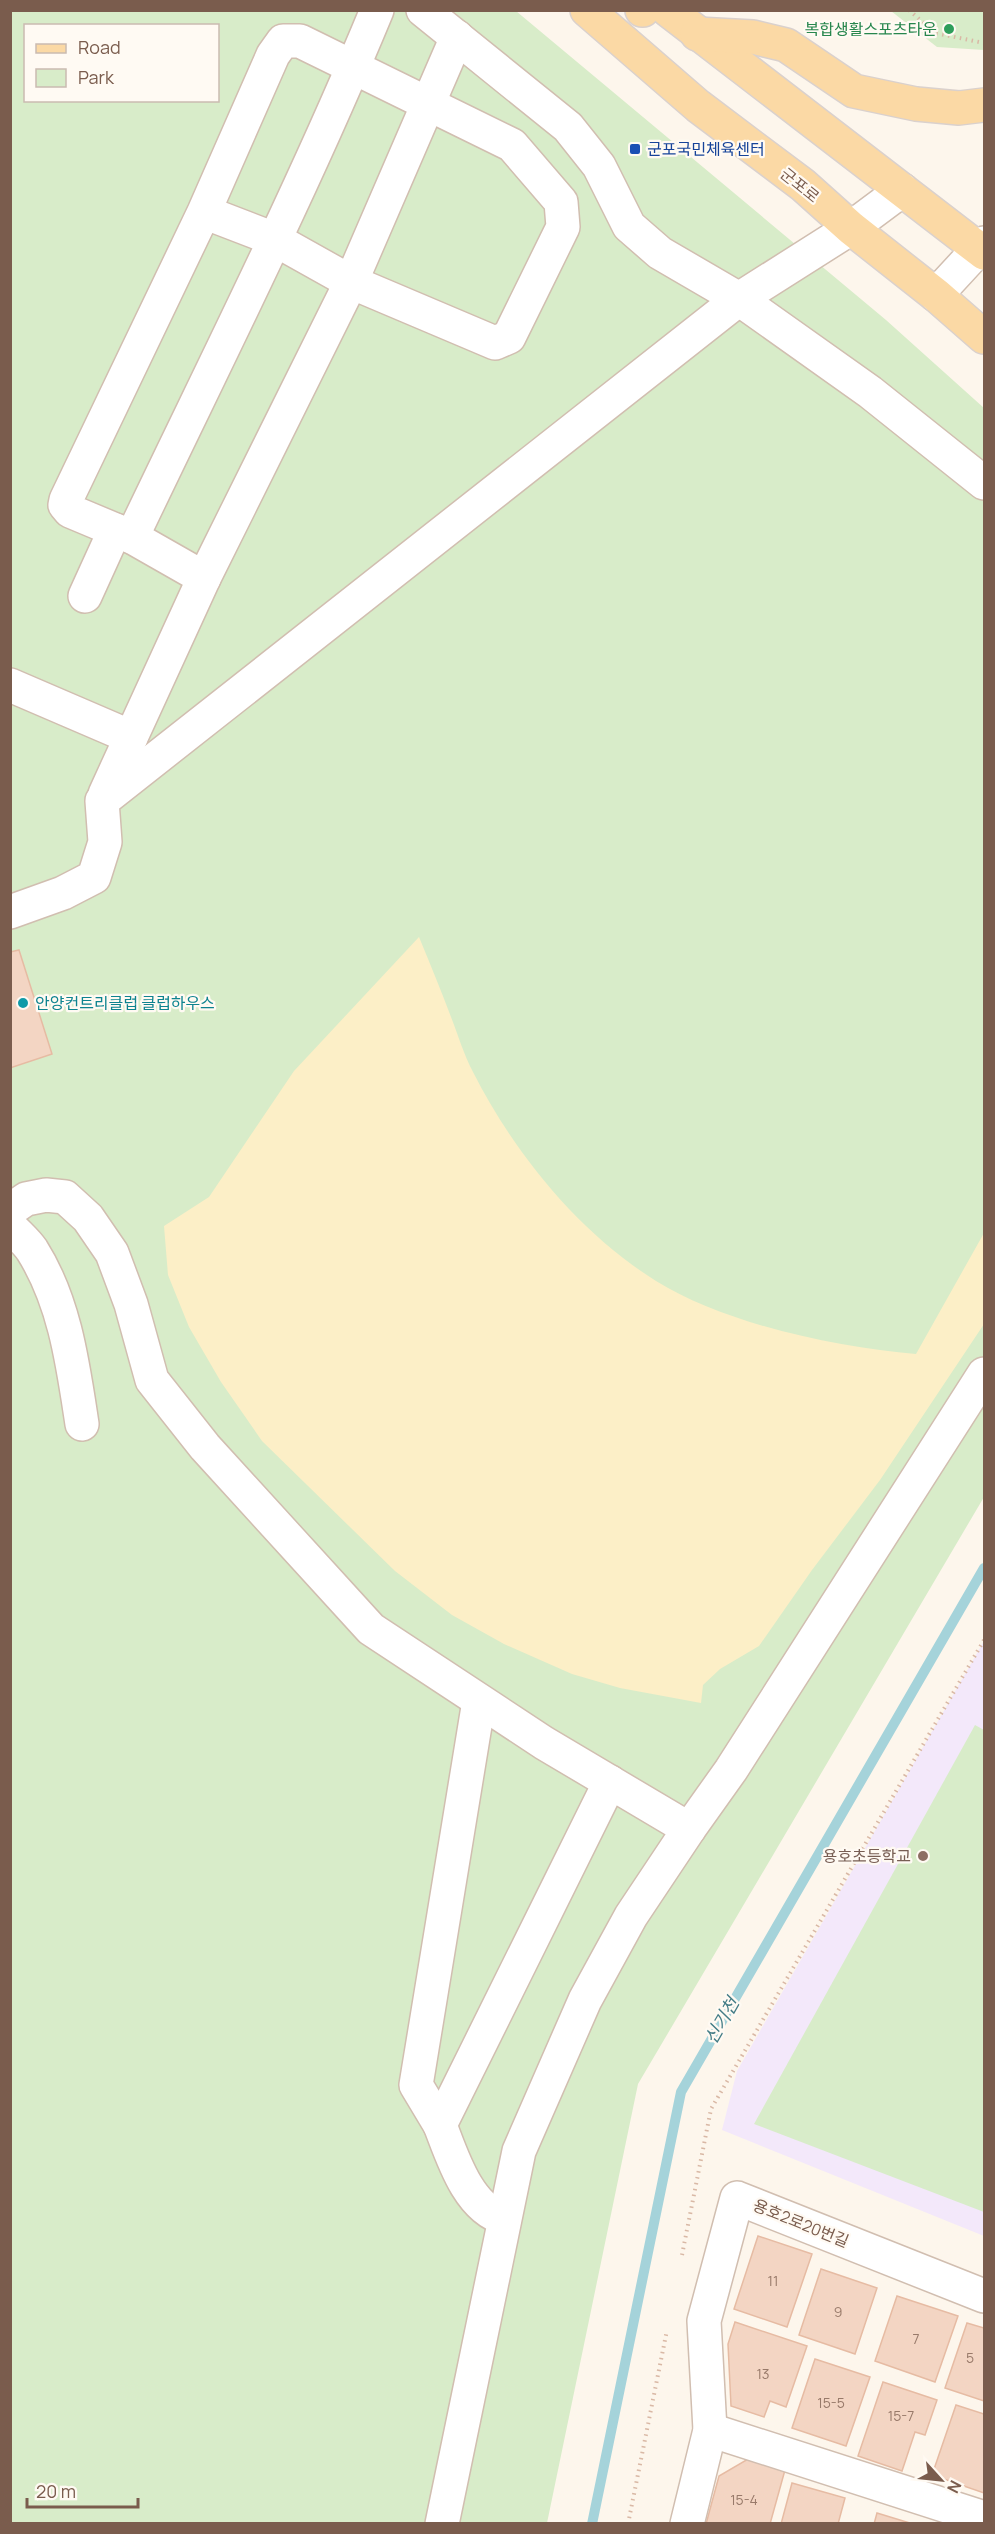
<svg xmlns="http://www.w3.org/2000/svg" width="995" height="2534" viewBox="0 0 995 2534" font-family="Manrope,'Noto Sans KR',sans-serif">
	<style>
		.education { fill: #f3e8fa }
		.green { fill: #d8ecc9; fill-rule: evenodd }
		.sand { fill: #fcefc7 }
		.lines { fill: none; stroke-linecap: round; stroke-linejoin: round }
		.stream { stroke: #a5d3da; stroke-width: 10 }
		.building { fill: #f3d5c3; stroke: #e6bba3; stroke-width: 1.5 }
		.minor-casing { stroke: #d1beb0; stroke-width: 36 }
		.major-casing { stroke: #dad1cd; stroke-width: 36 }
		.path { stroke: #d9b8a5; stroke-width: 4; stroke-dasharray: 1.5 4.5; stroke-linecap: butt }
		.minor { stroke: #fff; stroke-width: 33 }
		.major { stroke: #fbd9a5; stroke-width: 33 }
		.leisure-dot { fill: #2e9e5b; stroke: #fffaf3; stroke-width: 2 }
		.transit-dot { fill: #1a4fb4; stroke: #fffaf3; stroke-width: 2 }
		.culture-dot { fill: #0f9aa8; stroke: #fffaf3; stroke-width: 2 }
		.education-dot { fill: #8d6e63; stroke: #fffaf3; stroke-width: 2 }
		.labels { text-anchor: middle; stroke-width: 4.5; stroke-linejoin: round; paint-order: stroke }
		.number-label { font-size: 14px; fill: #987a6a }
		.leisure-label { font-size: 16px; fill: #27864d; stroke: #fffaf3; text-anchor: end }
		.transit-label { font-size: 16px; fill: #164399; stroke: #fffaf3; text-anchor: start }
		.street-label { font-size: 16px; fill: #7a5c4d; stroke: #fffaf3 }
		.culture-label { font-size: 16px; fill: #0d838f; stroke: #fffaf3; text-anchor: start }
		.education-label { font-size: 16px; fill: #785e54; stroke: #fffaf3; text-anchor: end }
		.water-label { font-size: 18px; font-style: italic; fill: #437c86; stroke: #fffaf3 }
	</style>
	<rect width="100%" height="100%" fill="#fdf6ec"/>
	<!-- education -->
	<path class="education" d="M984 1641V2236L722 2130 737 2071Z"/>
	<!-- green -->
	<g class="green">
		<path d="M11 11H516L886 320 984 408V1497L638 2084 547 2523 11 2524ZM26 26H218V100H26Z"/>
		<path d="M891 11H984V50L937 47Z"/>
		<path d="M975 1725 984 1730V2212L754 2124Z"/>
	</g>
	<!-- sand -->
	<path class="sand" d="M419 937C430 964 441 990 451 1017 458 1035 464 1055 473 1072 514 1153 578 1232 656 1281 725 1324 836 1347 916 1354L984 1233V1324L880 1480 812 1570 759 1646 720 1669 703 1685 701 1703 620 1688 572 1674 504 1644 452 1615 395 1571 262 1441 221 1382 189 1327 168 1275 164 1226 209 1197 294 1071Z"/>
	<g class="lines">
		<!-- stream -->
		<path class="stream" d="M592 2524 681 2092 984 1568"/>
	</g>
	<!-- building -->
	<g class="building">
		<path d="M19 950 52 1054 10 1068V952Z"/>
		<path d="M758 2236 812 2254 787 2327 734 2309Z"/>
		<path d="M821 2269 877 2288 855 2354 799 2335Z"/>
		<path d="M897 2296 958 2316 935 2382 875 2361Z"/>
		<path d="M735 2322 807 2346 786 2407 770 2401 764 2417 731 2406 728 2344Z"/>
		<path d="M967 2323 984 2328V2401L945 2388Z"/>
		<path d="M815 2359 870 2377 846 2446 792 2428Z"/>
		<path d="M883 2382 937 2400 925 2435 915 2432 902 2471 858 2456Z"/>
		<path d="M956 2405 984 2414V2493L932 2475Z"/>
		<path d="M748 2459 785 2470 770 2524H706L719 2476Z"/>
		<path d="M792 2483 845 2498 838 2524H781Z"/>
		<path d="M877 2513 913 2524H874Z"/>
	</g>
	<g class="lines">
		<defs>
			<g id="minor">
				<path d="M423 10 568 127 599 166 629 226 660 253 739 299 870 392 984 483"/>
				<path d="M204 212 274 239 351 282 495 343 509 337 563 227 561 202 512 145 300 41H283L273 55 204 212 66 500 65 505 70 511 132 537 204 578"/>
				<path d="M936 295 984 243"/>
				<path d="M132 537C215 363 303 189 377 10"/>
				<path d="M85 596 115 530"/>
				<path d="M10 685 131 737"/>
				<path d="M105 794 204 578 351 282 457 37"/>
				<path d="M10 912 63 893 94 877 105 842 102 801 739 299 851 228 902 190"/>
				<path d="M10 1210 26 1199 46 1195 65 1197 88 1218 112 1253 131 1304 152 1380 205 1447 371 1629 544 1743 689 1829 631 1916 585 2000 519 2151 442 2524"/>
				<path d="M10 1226C17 1234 26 1241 32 1250 65 1302 73 1365 82 1424"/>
				<path d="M689 1829 731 1770 984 1374"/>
				<path d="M440 2125 416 2085 479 1701"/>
				<path d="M504 2218C468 2209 452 2156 440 2125L610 1782"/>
				<path d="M710 2430 984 2518"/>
				<path d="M687 2524 710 2430 704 2321 737 2198 984 2296"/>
			</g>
			<g id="major">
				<path d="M587 10 698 106 803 185 851 228 936 295 984 337"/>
				<path d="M642 10H643"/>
				<path d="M668 10 984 253"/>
				<path d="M697 34 753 37 786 45 854 91 916 104 959 108 984 105"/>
			</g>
		</defs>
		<!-- minor casing -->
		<use href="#minor" class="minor-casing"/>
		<!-- major casing -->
		<use href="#major" class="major-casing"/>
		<!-- path -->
		<g class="path">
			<path d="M909 10 935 33 984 43"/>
			<path d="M682 2255 711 2109 984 1640"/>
			<path d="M628 2524 667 2330"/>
		</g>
		<!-- minor -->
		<use href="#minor" class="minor"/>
		<!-- major -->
		<use href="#major" class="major"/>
	</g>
	<!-- markers -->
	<circle class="leisure-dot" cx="949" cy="29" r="6"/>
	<rect class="transit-dot" x="629" y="143" width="12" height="12" rx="3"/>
	<circle class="culture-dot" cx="23" cy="1003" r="6"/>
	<circle class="education-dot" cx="923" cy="1856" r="6"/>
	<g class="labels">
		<!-- number labels -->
		<g class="number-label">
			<text x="773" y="2286">11</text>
			<text x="838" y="2317">9</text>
			<text x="916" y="2344">7</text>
			<text x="970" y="2363">5</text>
			<text x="763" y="2379">13</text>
			<text x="831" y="2408">15-5</text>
			<text x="901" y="2421">15-7</text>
			<text x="744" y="2505">15-4</text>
		</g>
		<!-- leisure labels -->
		<g class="leisure-label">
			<text x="937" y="35">복합생활스포츠타운</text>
		</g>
		<!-- transit labels -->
		<g class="transit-label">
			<text x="647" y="155">군포국민체육센터</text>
		</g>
		<!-- street labels -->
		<g class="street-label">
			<text transform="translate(800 185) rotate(39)" y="6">군포로</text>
			<text transform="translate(801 2223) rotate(22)" y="6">용호2로20번길</text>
		</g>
		<!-- culture labels -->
		<g class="culture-label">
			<text x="35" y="1009">안양컨트리클럽 클럽하우스</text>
		</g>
		<!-- education labels -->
		<g class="education-label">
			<text x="911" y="1862">용호초등학교</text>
		</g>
		<!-- water labels -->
		<g class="water-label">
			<text transform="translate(722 2021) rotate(-60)" y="6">신기천</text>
		</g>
	</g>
	<!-- border -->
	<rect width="995" height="2534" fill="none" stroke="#7a5c4d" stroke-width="24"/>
	<!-- legend -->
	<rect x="24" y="24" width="195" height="78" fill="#fffaf3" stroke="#cabbb1" stroke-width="1.5"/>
	<rect x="36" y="44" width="30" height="9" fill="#fbd9a5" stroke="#cabbb1" stroke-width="1.5"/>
	<text x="78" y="54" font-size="18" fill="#7a5c4d">Road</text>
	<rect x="36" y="69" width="30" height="18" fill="#d8ecc9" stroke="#cabbb1" stroke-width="1.5"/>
	<text x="78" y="84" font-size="18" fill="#7a5c4d">Park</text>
	<!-- north arrow -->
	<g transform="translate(941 2480) rotate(117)" stroke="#fffaf3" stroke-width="4.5" paint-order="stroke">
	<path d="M0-4.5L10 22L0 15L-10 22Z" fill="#7a5c4d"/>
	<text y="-9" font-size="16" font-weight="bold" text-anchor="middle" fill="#7a5c4d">N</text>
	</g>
	<!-- scale -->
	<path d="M27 2498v9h111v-9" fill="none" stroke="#7a5c4d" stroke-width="3"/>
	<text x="36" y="2498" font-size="18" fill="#7a5c4d" stroke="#fffaf3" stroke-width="4.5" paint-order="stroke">20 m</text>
</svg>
